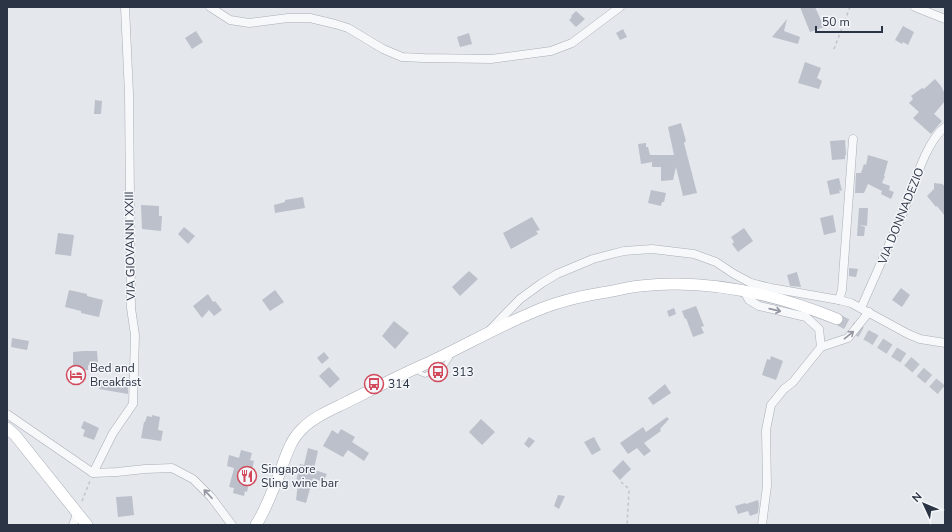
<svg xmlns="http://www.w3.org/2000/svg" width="952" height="532" viewBox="0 0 952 532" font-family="'Nunito Sans',sans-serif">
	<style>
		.building { fill: #bbc0ca }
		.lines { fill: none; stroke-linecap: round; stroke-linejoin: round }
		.secondary-tunnel { stroke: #bfc3cb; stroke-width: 11; stroke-dasharray: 11 5.5; stroke-linecap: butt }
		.service-casing { stroke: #a9aeb7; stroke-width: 5 }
		.minor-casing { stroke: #a9aeb7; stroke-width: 9 }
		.secondary-casing { stroke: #a9aeb7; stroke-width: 12 }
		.path { stroke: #c2c5cb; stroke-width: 1.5; stroke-dasharray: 3 3; stroke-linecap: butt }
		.service { stroke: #f7f8fa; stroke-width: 4 }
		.minor { stroke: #f7f8fa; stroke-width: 8 }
		.secondary { stroke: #fff; stroke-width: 11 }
		.oneway { stroke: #9196a0 }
		.labels { text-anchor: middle; stroke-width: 3; stroke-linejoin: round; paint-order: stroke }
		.street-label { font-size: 12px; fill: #2b3445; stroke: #f4f6f9 }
		.poi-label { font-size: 12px; fill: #2b3445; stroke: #f4f6f9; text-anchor: start }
	</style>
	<rect width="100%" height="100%" fill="#e4e7ec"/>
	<!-- building -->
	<g class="building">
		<path d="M800 7H815L824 27 810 32Z"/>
		<path d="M576 11 585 19 576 27 569 20 572 17 571 16Z"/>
		<path d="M787 19 784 31 800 37 798 44 772 37Z"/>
		<path d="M903 26 914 32 908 45 903 42 902 44 895 40Z"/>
		<path d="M623 29 627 37 620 40 616 33Z"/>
		<path d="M196 31 203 42 192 49 185 38Z"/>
		<path d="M469 33 472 44 460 47 457 37Z"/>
		<path d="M805 62 821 68 817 78 822 81 819 89 798 83Z"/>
		<path d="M935 79 941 86 945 94V101L934 114 942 121 931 134 913 118 919 112 909 103 913 99 911 96 922 88 924 89Z"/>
		<path d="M95 100 102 101 101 114H94Z"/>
		<path d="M681 123 686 141 684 143 697 193 683 196 676 167 673 180 661 181V167H652V162L641 164 638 144 646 143V147H648L650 155H674L668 127Z"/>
		<path d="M845 140 846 155H845V159L832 160 830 141Z"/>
		<path d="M868 155 888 161 884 176H885L882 183 890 186 889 190 894 192 891 199 881 194 882 191 868 184 864 193H855L856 173H861L864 164 866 165Z"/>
		<path d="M839 178 842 191 839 190 840 193 830 195 827 181Z"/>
		<path d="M934 183 942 184 945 186V216L937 206 936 207 927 196 934 189Z"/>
		<path d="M651 190 666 193 664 202H662L661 206 648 203Z"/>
		<path d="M303 197 305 208 275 213 274 205 285 202V200Z"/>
		<path d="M141 205 159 206V216H162L161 231 142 229Z"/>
		<path d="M859 208H868L867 226 859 225 865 227 864 236H857Z"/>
		<path d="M833 215 836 232 824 235 820 218Z"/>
		<path d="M532 217 540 230 536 231 538 234 511 249 503 233Z"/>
		<path d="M184 227 195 236 188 244 178 234Z"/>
		<path d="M744 228 753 241 738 252 732 244 734 242 731 237Z"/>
		<path d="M58 233 74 235 71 256 55 254Z"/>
		<path d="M849 268 858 269 856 277 849 276Z"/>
		<path d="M469 271 478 279 460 296 452 287Z"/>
		<path d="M797 272 801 287 790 286 787 275Z"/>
		<path d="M901 288 910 295 902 307 892 300Z"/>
		<path d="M69 290 87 294V296L103 300 99 317 81 313V311L65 307Z"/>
		<path d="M275 290 284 302 270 311 262 300Z"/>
		<path d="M208 294 213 302 215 301 222 310 214 316 209 310 202 318 193 306Z"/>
		<path d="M696 306 704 326 701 327 704 333 693 337 686 318 685 319 682 311Z"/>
		<path d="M674 308 676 314 669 317 667 311Z"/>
		<path d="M394 321 409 333 395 349 382 336Z"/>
		<path d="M12 338 29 341 27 350 11 347Z"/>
		<path d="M83 351H97L98 365H88V370H73V352Z"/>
		<path d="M324 352 329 358 322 364 317 358Z"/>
		<path d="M771 356 783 361 776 380 762 375 767 359 770 360Z"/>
		<path d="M329 367 340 379 330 388 319 376Z"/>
		<path d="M100 383 128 386V394L99 389Z"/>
		<path d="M665 384 671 393 653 405 648 398Z"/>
		<path d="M152 415 160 417 158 430 163 431 161 441 141 438 144 422H145L147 416 152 417Z"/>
		<path d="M667 417 669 419 660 429 661 431 644 443 651 451 644 456 637 448 628 454 620 443 643 427 646 432Z"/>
		<path d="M481 419 495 432 482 445 469 432Z"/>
		<path d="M84 421 99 428 94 440 83 436 85 430 81 428Z"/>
		<path d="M341 429 355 437 352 442 369 453 364 461 348 450 343 457 323 446 332 430 338 434Z"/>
		<path d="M529 437 535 441 529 448 524 444Z"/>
		<path d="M594 437 601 450 592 455 584 442Z"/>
		<path d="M308 448 318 451 314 468H316L315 470 327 474 323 482 313 478 306 503 296 500 298 483 296 482 300 464 304 465Z"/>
		<path d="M241 450 252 453 250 460 254 461 247 492 245 491 244 496 233 493 234 488 229 487 234 468 227 466 229 455 239 458Z"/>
		<path d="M623 460 631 469 620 480 612 471Z"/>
		<path d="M558 495 565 496 559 509 554 506Z"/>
		<path d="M132 496 134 515 118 517 116 497Z"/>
		<path d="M758 500 759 504 758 513 750 516 748 511 738 514 735 506 745 503 746 504Z"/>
	</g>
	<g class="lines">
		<!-- secondary-tunnel -->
		<path class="secondary-tunnel" d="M837 319 872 338 905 359 945 393"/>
		<defs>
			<path id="service" d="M418 368 420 373 425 375 445 365 450 358 448 355"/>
			<g id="minor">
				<path d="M210 7 230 20 249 23 288 18H310L335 24 348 28 383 49 402 57 423 58 491 59 551 51 572 43 620 7"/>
				<path d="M915 7 945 19"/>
				<path d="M744 291 749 300 759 306 806 317 819 329 821 347 793 382 784 389 771 405 766 430 767 486 762 525"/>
				<path d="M839 300 842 290 853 139"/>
				<path d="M861 308C875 276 889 245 903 213 913 189 925 142 945 127"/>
				<path d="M490 330 520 299 542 283 557 274 593 259 612 254 624 251 652 249 694 254 716 262 734 274 751 283 771 288 839 300 851 303 908 334 920 339 945 343"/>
				<path d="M821 347 848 338 869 312"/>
				<path d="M7 414 93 473 117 472 145 469 172 468 193 479 211 497 232 525"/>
				<path d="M93 473 113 433 133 404 135 335 131 308 129 94 125 7"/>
				<path d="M73 525 77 514"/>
			</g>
			<g id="secondary">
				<path d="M7 428 15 435 87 525"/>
				<path d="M256 525C266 509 273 490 280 472 286 456 290 440 303 428 315 416 333 409 347 402 375 388 402 374 430 362 464 346 497 327 531 313 555 302 581 296 607 292 618 290 629 287 640 286 707 278 775 294 837 319"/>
			</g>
		</defs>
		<!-- service casing -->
		<use href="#service" class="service-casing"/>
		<!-- minor casing -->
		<use href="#minor" class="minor-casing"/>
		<!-- secondary casing -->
		<use href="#secondary" class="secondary-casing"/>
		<!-- path -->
		<g class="path">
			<path d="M834 49 850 7"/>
			<path d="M621 482 628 488 629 491 627 525"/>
			<path d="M82 501 90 481"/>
		</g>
		<!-- service -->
		<use href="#service" class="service"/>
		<!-- minor -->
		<use href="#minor" class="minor"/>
		<!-- secondary -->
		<use href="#secondary" class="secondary"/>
	</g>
	<!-- one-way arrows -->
	<defs><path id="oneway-shaft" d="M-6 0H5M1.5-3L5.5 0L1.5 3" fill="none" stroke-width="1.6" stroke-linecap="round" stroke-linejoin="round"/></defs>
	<g class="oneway">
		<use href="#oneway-shaft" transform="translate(775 310) rotate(13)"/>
		<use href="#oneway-shaft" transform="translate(849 335) rotate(-39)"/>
		<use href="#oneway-shaft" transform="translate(208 494) rotate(-133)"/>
	</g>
	<!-- icons -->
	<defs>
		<symbol id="bus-ring" viewBox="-11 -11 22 22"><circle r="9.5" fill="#f4f6f9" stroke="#d1495b" stroke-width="1.5"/><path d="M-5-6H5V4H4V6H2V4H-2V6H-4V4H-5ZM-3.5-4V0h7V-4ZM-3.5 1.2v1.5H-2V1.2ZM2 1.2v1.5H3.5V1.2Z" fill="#d1495b"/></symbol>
		<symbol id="hotel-ring" viewBox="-11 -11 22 22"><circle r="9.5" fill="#f4f6f9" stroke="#d1495b" stroke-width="1.5"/><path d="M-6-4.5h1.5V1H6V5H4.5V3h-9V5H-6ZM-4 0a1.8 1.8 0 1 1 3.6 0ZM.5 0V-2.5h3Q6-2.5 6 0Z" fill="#d1495b"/></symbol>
		<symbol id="restaurant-ring" viewBox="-11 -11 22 22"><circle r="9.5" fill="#f4f6f9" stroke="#d1495b" stroke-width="1.5"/><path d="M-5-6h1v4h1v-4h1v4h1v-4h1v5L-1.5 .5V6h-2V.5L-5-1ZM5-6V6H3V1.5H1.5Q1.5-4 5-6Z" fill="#d1495b"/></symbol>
	</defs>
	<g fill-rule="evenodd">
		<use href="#bus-ring" x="427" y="361" width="22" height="22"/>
		<use href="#hotel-ring" x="65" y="364" width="22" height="22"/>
		<use href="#bus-ring" x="363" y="373" width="22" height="22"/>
		<use href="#restaurant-ring" x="236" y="465" width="22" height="22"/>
	</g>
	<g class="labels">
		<!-- street labels -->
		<g class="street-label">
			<text transform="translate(901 216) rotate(-68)" y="4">VIA DONNADEZIO</text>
			<text transform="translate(130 246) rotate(-91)" y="4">VIA GIOVANNI XXIII</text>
		</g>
		<!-- poi labels -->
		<g class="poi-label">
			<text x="90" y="372">Bed and<tspan x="90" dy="14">Breakfast</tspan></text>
			<text x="452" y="376">313</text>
			<text x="388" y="388">314</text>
			<text x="261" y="473">Singapore<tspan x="261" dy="14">Sling wine bar</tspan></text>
		</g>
	</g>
	<!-- border -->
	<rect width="952" height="532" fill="none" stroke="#2b3445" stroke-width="16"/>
	<!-- north arrow -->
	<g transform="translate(924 504) rotate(314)" stroke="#f4f6f9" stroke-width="3" paint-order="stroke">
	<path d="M0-3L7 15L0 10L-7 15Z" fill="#2b3445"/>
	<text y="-6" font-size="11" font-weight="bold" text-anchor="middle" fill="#2b3445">N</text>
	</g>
	<!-- scale -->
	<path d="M816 26v6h66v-6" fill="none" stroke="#2b3445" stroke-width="2"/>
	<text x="822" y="26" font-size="12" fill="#2b3445" stroke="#f4f6f9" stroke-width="3" paint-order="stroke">50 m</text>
</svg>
